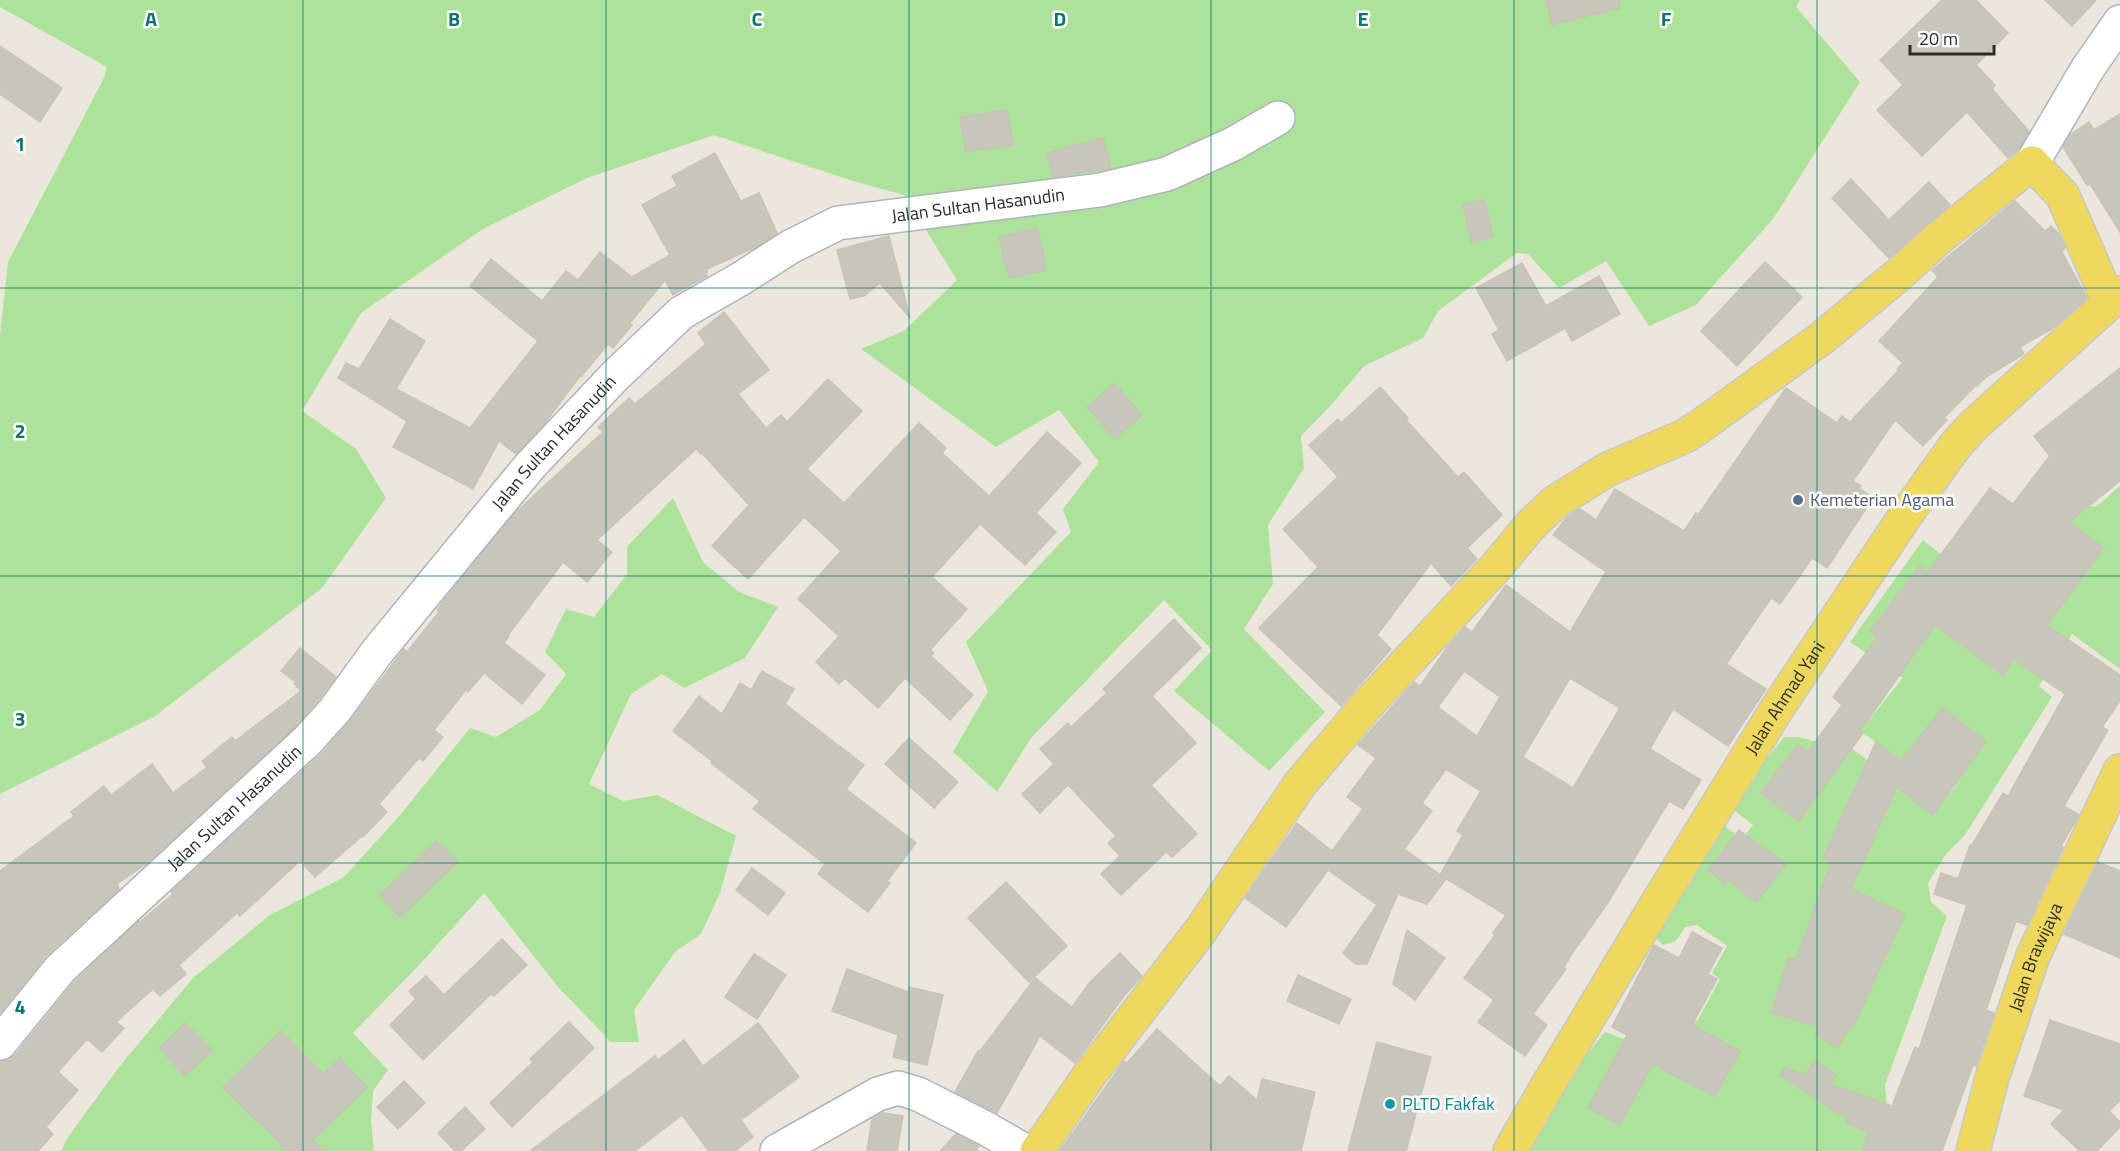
<svg xmlns="http://www.w3.org/2000/svg" width="2120" height="1151" viewBox="0 0 2120 1151" font-family="'Titillium Web',sans-serif">
	<style>
		.green { fill: #ade29a; fill-rule: evenodd }
		.building { fill: #c8c5bb; stroke: #c8c3b6; stroke-width: 1.5; fill-rule: evenodd }
		.lines { fill: none; stroke-linecap: round; stroke-linejoin: round }
		.minor-casing { stroke: #b1b2be; stroke-width: 36 }
		.major-casing { stroke: #c8c8c8; stroke-width: 36 }
		.minor { stroke: #fff; stroke-width: 33 }
		.major { stroke: #efd85f; stroke-width: 33 }
		.grid { fill: none; stroke: #0f766e; stroke-width: 1.5; stroke-opacity: 0.55 }
		.service-dot { fill: #5c6f8a; stroke: #fff; stroke-width: 2 }
		.culture-dot { fill: #0f9aa8; stroke: #fff; stroke-width: 2 }
		.labels { text-anchor: middle; stroke-width: 5; stroke-linejoin: round; paint-order: stroke }
		.street-label { font-size: 18px; fill: #2b2b2b; stroke: #fff }
		.service-label { font-size: 18px; fill: #4e5e75; stroke: #fff; text-anchor: start }
		.culture-label { font-size: 18px; fill: #0d838f; stroke: #fff; text-anchor: start }
		.grid-label { font-size: 20px; text-anchor: middle; font-weight: bold; fill: #0f766e; stroke: #fff; stroke-width: 5; stroke-linejoin: round; paint-order: stroke }
	</style>
	<rect width="100%" height="100%" fill="#ece7dd"/>
	<!-- green -->
	<g class="green">
		<path d="M0 0H1800L1796 7 1860 82 1773 219 1696 305 1649 326 1606 261 1559 288 1528 254 1517 253 1438 311 1423 338 1364 366 1333 403 1301 436 1304 468 1268 525 1273 584 1244 629 1325 712 1269 771 1174 691 1212 650 1164 600 1031 738 997 792 953 752 988 691 966 642 1071 532 1063 509 1099 462 1059 410 996 447 861 349 904 331 957 280 904 195 853 181 714 135 587 178 483 229 361 313 302 411 356 449 386 498 322 588 155 716 0 794V335L8 262 104 78 107 67 0 7Z"/>
		<path d="M2120 486V669L2072 634 2039 686 2052 697 1965 835 1946 854 1928 883 1931 902 1947 916 1885 1085 1888 1120 1943 1143 1942 1151H1916L1867 1138 1863 1151H1529L1584 1058 1605 1032 1670 1056 1689 1024 1698 1020 1720 979 1712 973 1727 946 1697 925 1685 927 1676 941 1663 945 1653 935 1702 860 1737 797 1784 737H1798L1841 748 1857 727H1863L1903 678 1850 642 1923 540 1980 586 2000 584 2045 518 2074 507 2097 506ZM2060 516 2104 549 2054 615 2011 582ZM2007 592 2044 619 2003 675 1966 647ZM1942 708 1985 740 1959 777 1916 744ZM1858 729 1881 746 1870 762 1847 745ZM1798 744 1835 772 1799 821 1761 793ZM1910 750 1956 785 1934 814 1888 780ZM1860 778 1894 793 1857 874 1823 859ZM1734 810 1753 825 1742 839 1723 825ZM1732 839 1749 852 1725 883 1708 870ZM1759 845 1785 864 1757 902 1731 883ZM1819 896 1852 909 1839 943 1807 931ZM1871 899 1905 915 1878 972 1845 957ZM1788 958 1821 967 1806 1023 1772 1013ZM1840 997 1862 1008 1853 1027 1831 1017ZM1823 1019 1847 1031 1838 1048 1815 1035ZM1692 1025 1740 1051 1716 1097 1667 1071ZM1814 1061 1835 1075 1819 1101 1798 1087ZM1612 1063 1644 1080 1620 1125 1588 1108ZM1856 1093 1882 1102 1872 1133 1846 1124Z"/>
		<path d="M673 498 703 562 739 592 778 607 745 658 684 688 662 674 631 694 589 784 623 801 657 795 736 836 720 893 701 934 675 952 634 1010 639 1042H611L558 987 484 893 420 964 353 1033 388 1070 373 1091 371 1120 374 1151H61L66 1140 119 1067 193 978 270 915 344 877 401 814 470 728 496 737 540 710 566 674 545 652 566 609 594 617 627 574V547Z"/>
	</g>
	<!-- building -->
	<g class="building">
		<path d="M1546 0H1619L1620 8 1552 25Z"/>
		<path d="M1942 0H1976L2008 33 1976 65 1995 85 1992 89 2029 131 2019 149 2008 158 1967 112 1922 156 1877 110 1903 85 1880 60Z"/>
		<path d="M2045 0H2096L2072 26Z"/>
		<path d="M0 46 62 88 40 122 0 94Z"/>
		<path d="M1007 110 1013 145 966 152 960 117Z"/>
		<path d="M2120 114V232L2090 184 2087 185 2063 147 2071 134 2089 122 2094 130Z"/>
		<path d="M1103 138 1111 168 1053 177 1047 153Z"/>
		<path d="M715 153 741 201 759 193 777 233 758 246 707 269V276L673 295 665 280 630 323 632 325 613 348 608 344 581 377 580 376 544 424 516 454 499 441 473 489 393 447 407 421 338 378 346 363 359 369 390 319 425 341 396 389 470 428 538 341 470 286 491 259 542 301 566 271 578 280 600 252 632 277 670 255 642 205 677 186 672 176Z"/>
		<path d="M1851 179 1889 220 1929 182 1950 205 1889 258 1832 198Z"/>
		<path d="M1484 200 1493 237 1471 242 1463 204Z"/>
		<path d="M2015 201 2045 231 2051 226 2059 234 2065 248 2062 252 2087 298 2052 329 2020 347 2024 354 1986 377 1977 386 1976 385 1944 418 1947 420 1923 446 1895 420 1853 481 1861 486 1859 488 1873 498 1827 568 1812 558 1780 604 1771 598 1726 664 1766 689 1728 746 1673 709 1650 749 1701 780 1683 809 1669 801 1607 904 1573 952 1564 967 1566 969 1533 1014 1547 1025 1525 1056 1478 1022 1494 1000 1464 978 1495 935 1493 933 1506 915 1440 875 1463 835 1457 831 1481 791 1446 769 1422 803 1432 811 1404 849 1446 879 1427 904 1398 894 1367 964H1356L1343 953 1377 905 1328 870 1286 927 1245 898 1297 823 1332 851 1363 809 1347 797 1376 758 1358 745 1414 682 1420 686 1449 645 1465 627 1472 632 1506 585 1570 632 1606 572 1553 535 1566 518 1580 509 1596 520 1615 489 1684 531 1696 513 1698 515 1786 388 1837 423 1842 416 1850 422 1899 370 1897 369 1903 363 1879 341 1938 277 1932 270ZM1464 671 1500 697 1477 736 1438 707ZM1570 678 1620 708 1573 788 1523 757Z"/>
		<path d="M1037 228 1047 270 1009 278 999 237Z"/>
		<path d="M889 236 910 318 880 283 864 296 850 299 837 250Z"/>
		<path d="M1765 262 1802 297 1737 366 1701 331Z"/>
		<path d="M1522 263 1546 306 1599 276 1620 314 1572 341 1565 328 1507 361 1492 334 1499 330 1476 288Z"/>
		<path d="M724 312 769 370 738 394 766 428 781 415 787 422 828 379 862 411 807 469 844 503 919 423 946 448 942 453 989 496 1047 432 1081 463 1036 513 1056 532 1025 565 980 524 932 577 967 609 930 650 934 653 931 656 973 695 950 720 905 678 878 708 845 678 839 684 816 662 839 636 798 599 841 551 804 517 748 579 712 546 749 505 701 452 700 453 696 449 597 540 612 552 587 582 563 562 508 635 509 636 504 643 545 675 522 704 484 673 468 692 466 690 434 730 443 737 423 761 419 758 379 804 387 812 363 837 362 836 315 877 300 861 240 916 237 913 179 965 186 974 160 996 153 989 116 1022 124 1028 102 1052 87 1039 58 1072 78 1090 46 1127 53 1134 38 1151H0V1061L7 1060 15 1055 74 982 139 921 140 922 173 894 171 892 322 753 350 721 404 649 407 652 439 612 437 610 456 585 516 512 603 432 598 427 629 398 635 404 706 344 698 333Z"/>
		<path d="M2120 368V481L2069 522 2104 548 2047 625 2120 675V701L2102 727 2108 730 2064 806 2079 815 2061 846 2063 847 2027 925 2016 921 1986 1010 1994 1013 1976 1066 1973 1065 1942 1151H1863L1868 1131 1846 1124 1847 1119 1780 1075 1784 1068 1805 1075 1814 1061 1836 1075 1830 1084 1892 1106 1915 1047 1919 1049 1967 905 1934 894 1941 873 1958 879 1970 845H1972L2003 793 2008 796 2065 694 2014 659 2003 675 1935 625 1860 731 1863 733 1799 821 1761 793 1798 744 1808 752 1842 705 1833 697 1878 637 1870 631 1920 566 1928 572 1990 488 2013 504 2050 456 2034 436Z"/>
		<path d="M1114 383 1142 415 1115 439 1087 407Z"/>
		<path d="M1380 387 1408 418 1406 420 1458 477 1464 472 1502 515 1467 548 1477 559 1451 586 1431 563 1377 635 1391 649 1341 706 1259 628 1318 567 1283 529 1338 477 1309 445 1338 419 1341 423Z"/>
		<path d="M1174 619 1201 648 1152 696 1196 743 1151 785 1197 834 1172 857 1166 852 1121 895 1101 874 1120 856 1108 843 1116 836 1068 785 1040 813 1022 794 1054 764 1040 749 1068 723 1071 727 1107 693 1103 689Z"/>
		<path d="M300 648 336 677 320 698 295 727 146 864 117 884 119 889 47 955 0 1013V871L74 816 71 812 104 786 111 795 152 764 173 793 207 767 202 761 232 737 235 741 301 691 294 684 296 682 281 671Z"/>
		<path d="M762 671 794 689 785 704 864 765 846 789 916 843 887 881 890 883 868 912 818 874 825 864 753 809 760 801 711 763 712 761 673 731 699 696 722 714 740 683 751 690Z"/>
		<path d="M1942 708 1986 741 1933 815 1897 787 1851 889 1905 914 1853 1027 1850 1026 1838 1048 1815 1035 1819 1027 1772 1013 1788 958 1796 960 1831 862 1823 858 1876 742 1901 761Z"/>
		<path d="M909 738 958 782 934 808 885 764Z"/>
		<path d="M1739 830 1786 864 1757 902 1728 880 1725 883 1708 870Z"/>
		<path d="M437 841 458 862 400 917 380 895Z"/>
		<path d="M2098 862 2120 871V958L2064 934Z"/>
		<path d="M752 868 785 893 768 915 736 890Z"/>
		<path d="M1006 882 1067 946 1029 982 968 918Z"/>
		<path d="M1407 930 1445 958 1415 1000 1393 984Z"/>
		<path d="M1692 932 1722 948 1708 974 1717 979 1692 1025 1740 1051 1715 1097 1653 1064 1620 1125 1588 1108 1627 1035 1612 1027 1654 945 1679 958Z"/>
		<path d="M502 939 527 965 494 996 491 994 423 1060 390 1025 416 999 409 991 426 976 444 995Z"/>
		<path d="M1120 953 1142 976 1124 996 1075 1063 1040 1036 997 1113 955 1092 978 1051H980L1035 978 1072 1007 1090 982Z"/>
		<path d="M754 954 786 975 757 1019 725 997Z"/>
		<path d="M847 969 908 992 909 987 943 995 927 1065 893 1057 898 1035 832 1011Z"/>
		<path d="M1298 975 1351 999 1339 1024 1287 1001Z"/>
		<path d="M2050 1020 2120 1044V1101L2109 1111 2120 1122V1127L2097 1151H2080L2051 1124 2064 1110 2024 1096Z"/>
		<path d="M569 1022 594 1048 512 1127 490 1103 533 1062 530 1059Z"/>
		<path d="M185 1023 212 1050 185 1076 159 1048Z"/>
		<path d="M758 1023 799 1077 741 1120 753 1137 735 1151H709L682 1115 635 1151H530L655 1056 658 1060 684 1040 703 1066Z"/>
		<path d="M1157 1029 1220 1086 1229 1076 1257 1100 1262 1079 1315 1092 1301 1151H1060L1124 1061 1127 1063Z"/>
		<path d="M281 1031 323 1074 340 1058 367 1087 313 1140 324 1151H287L260 1122 258 1123 223 1087Z"/>
		<path d="M1377 1042 1431 1057 1406 1151H1348Z"/>
		<path d="M404 1081 425 1103 398 1129 377 1107Z"/>
		<path d="M465 1107 485 1129 461 1151H455L438 1133Z"/>
		<path d="M883 1113 903 1116 897 1151H867L872 1119Z"/>
		<path d="M956 1134 979 1146 976 1151H940Z"/>
	</g>
	<g class="lines">
		<defs>
			<g id="minor">
				<path d="M2032 163 2088 68 2120 22"/>
				<path id="s1" d="M0 1043 60 969 308 740 335 710 377 652 529 467 614 377 681 313 742 278 790 247 838 223 1100 190 1167 174 1233 144 1278 118"/>
				<path d="M777 1151 878 1094 898 1088 918 1094 987 1129 1025 1151"/>
			</g>
			<g id="major">
				<path d="M1037 1151 1088 1077 1201 930 1300 784 1367 705 1495 568 1530 526 1554 503 1608 469 1685 436 1699 427 1823 337 1897 276 1940 237 2032 163 2063 196 2103 288 2111 302"/>
				<path id="s2" d="M1510 1151 1548 1085 1655 907 1778 707 1905 516 1955 446 1972 427 2120 293"/>
				<path id="s3" d="M1973 1151 1992 1078 2033 956 2120 771"/>
			</g>
		</defs>
		<!-- minor casing -->
		<use href="#minor" class="minor-casing"/>
		<!-- major casing -->
		<use href="#major" class="major-casing"/>
		<!-- minor -->
		<use href="#minor" class="minor"/>
		<!-- major -->
		<use href="#major" class="major"/>
	</g>
	<!-- grid -->
	<path class="grid" d="M303 0V1151M606 0V1151M909 0V1151M1211 0V1151M1514 0V1151M1817 0V1151M0 288H2120M0 576H2120M0 863H2120"/>
	<!-- markers -->
	<circle class="service-dot" cx="1798" cy="500" r="6"/>
	<circle class="culture-dot" cx="1390" cy="1104" r="6"/>
	<g class="labels">
		<!-- street labels -->
		<g class="street-label">
			<text dy="6" stroke="none"><textPath href="#s1" startOffset="1323">Jalan Sultan Hasanudin</textPath></text>
			<text dy="6" stroke="none"><textPath href="#s1" startOffset="819">Jalan Sultan Hasanudin</textPath></text>
			<text dy="6" stroke="none"><textPath href="#s2" startOffset="530">Jalan Ahmad Yani</textPath></text>
			<text dy="6" stroke="none"><textPath href="#s1" startOffset="333">Jalan Sultan Hasanudin</textPath></text>
			<text dy="6" stroke="none"><textPath href="#s3" startOffset="204">Jalan Brawijaya</textPath></text>
		</g>
		<!-- service labels -->
		<g class="service-label">
			<text x="1810" y="506">Kemeterian Agama</text>
		</g>
		<!-- culture labels -->
		<g class="culture-label">
			<text x="1402" y="1110">PLTD Fakfak</text>
		</g>
	</g>
	<g class="grid-label">
		<text x="151" y="26">A</text>
		<text x="454" y="26">B</text>
		<text x="757" y="26">C</text>
		<text x="1060" y="26">D</text>
		<text x="1363" y="26">E</text>
		<text x="1666" y="26">F</text>
		<text x="20" y="151">1</text>
		<text x="20" y="438">2</text>
		<text x="20" y="726">3</text>
		<text x="20" y="1014">4</text>
	</g>
	<!-- scale -->
	<path d="M1910 45v9h84v-9" fill="none" stroke="#2b2b2b" stroke-width="3"/>
	<text x="1919" y="45" font-size="18" fill="#2b2b2b" stroke="#ffffff" stroke-width="4.5" paint-order="stroke">20 m</text>
</svg>
